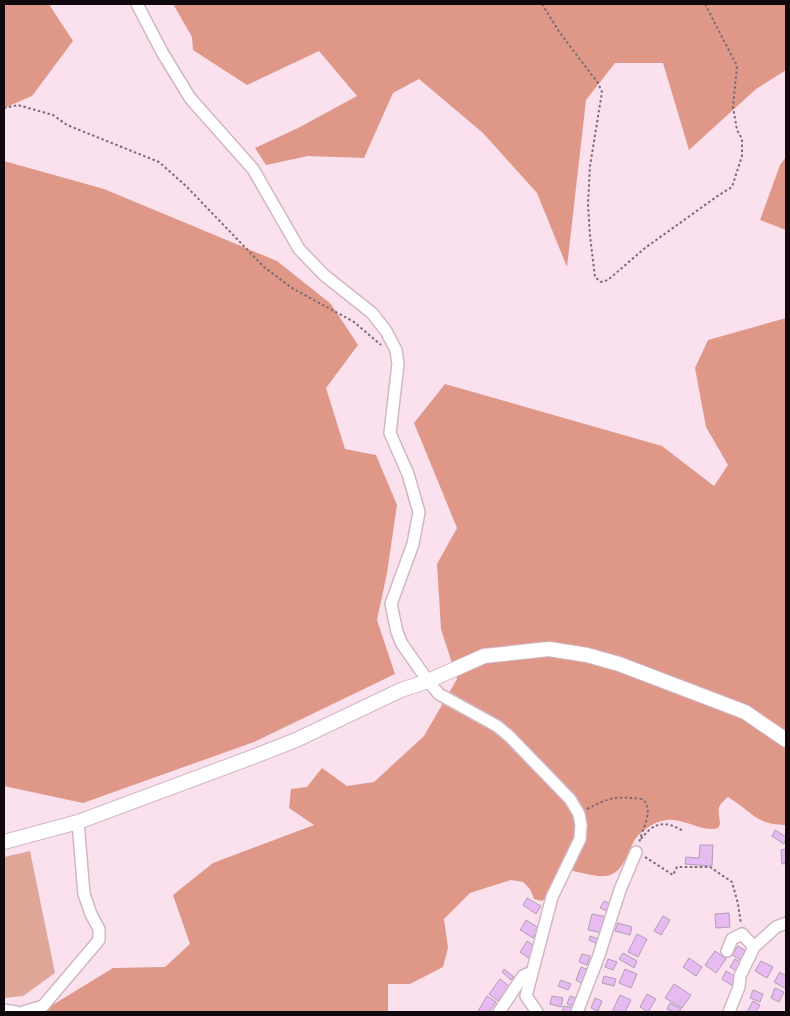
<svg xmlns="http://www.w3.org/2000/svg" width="790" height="1016" viewBox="0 0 790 1016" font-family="'Roboto Serif',serif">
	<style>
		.green { fill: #e0a799 }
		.forest { fill: #df9888 }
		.building { fill: #e7baf1; stroke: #b09fb4 }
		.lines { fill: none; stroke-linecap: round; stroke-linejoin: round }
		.minor-casing { stroke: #d1b7c5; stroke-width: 14 }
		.tertiary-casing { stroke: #d1b7c5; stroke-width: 16 }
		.path { stroke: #7e6c75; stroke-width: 2; stroke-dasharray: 2.5 2.5; stroke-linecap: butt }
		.minor { stroke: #fff; stroke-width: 11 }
		.tertiary { stroke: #fff; stroke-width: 14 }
	</style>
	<rect width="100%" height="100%" fill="#fbe0ee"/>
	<!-- green -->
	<path class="green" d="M30 851 55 973 23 996 4 998V857Z"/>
	<!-- forest -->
	<g class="forest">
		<path d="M4 4H51L50 6 73 41 32 96 4 108Z"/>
		<path d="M173 4H786V70L756 89 689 150 663 63H615L586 100 567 267 537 193 483 133 419 79 393 93 364 158 308 156 266 165 255 148 300 127 357 96 319 51 247 85 193 50 192 37Z"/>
		<path d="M786 157V230L760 220 780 165Z"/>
		<path d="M4 161 104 189 277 261 331 304 358 345 326 388 345 449 376 455 397 505 387 573 377 620 395 674 254 742 83 803 4 786Z"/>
		<path d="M786 318V825C755 825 752 811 728 797 715 808 719 809 720 824L718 828C700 833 681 815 662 821 652 823 642 831 636 838 627 851 625 873 606 876 595 877 580 872 568 870L550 894 542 901 534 899 530 889 523 882 511 880 470 893 444 919 448 948 443 967 410 984H388V1012H41L113 968 165 967 190 944 173 895 213 863 314 825 289 808 291 789 307 787 322 768 347 786 374 782 424 736 457 679 441 629 437 564 457 528 414 423 445 384 662 446 714 486 728 465 706 427 695 368 708 340Z"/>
	</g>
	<!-- building -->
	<g class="building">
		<path d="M775 830 786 837 784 844 772 836Z"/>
		<path d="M700 845H713L712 866 685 864 686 857 699 858Z"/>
		<path d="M786 849V863L782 864 781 850Z"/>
		<path d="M527 898 541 906 536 914 523 905Z"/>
		<path d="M604 901 613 905 610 912 600 908Z"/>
		<path d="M729 913 730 927 716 928 715 914Z"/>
		<path d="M592 914 607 917 603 933 588 930Z"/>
		<path d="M663 916 670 920 661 935 654 931Z"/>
		<path d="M526 920 539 928 533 938 520 930Z"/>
		<path d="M618 923 632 927 630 935 615 931Z"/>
		<path d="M637 934 647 939 638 957 628 952Z"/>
		<path d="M590 936 602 940 600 945 589 940Z"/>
		<path d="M527 941 537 948 530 959 520 952Z"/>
		<path d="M738 946 749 953 744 962 732 955Z"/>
		<path d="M715 951 726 959 716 973 705 965Z"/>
		<path d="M623 953 637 961 634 968 619 959Z"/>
		<path d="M582 954 590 956 587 965 579 962Z"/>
		<path d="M689 958 702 967 696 976 683 967Z"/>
		<path d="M608 959 617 962 613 970 605 967Z"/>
		<path d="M735 959 743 964 738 972 730 967Z"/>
		<path d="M761 961 773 967 767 978 755 971Z"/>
		<path d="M581 967 589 970 583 984 576 980Z"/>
		<path d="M504 969 514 977 511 980 502 972Z"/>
		<path d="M625 969 637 974 631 988 619 983Z"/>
		<path d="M726 971 738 978 733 986 722 979Z"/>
		<path d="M780 972 786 976V989L774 982Z"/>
		<path d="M604 976 616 979 614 986 602 983Z"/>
		<path d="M500 979 509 986 498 1001 489 994Z"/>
		<path d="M561 980 571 984 568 990 558 986Z"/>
		<path d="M674 984 691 995 682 1008 665 998Z"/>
		<path d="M775 988 784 992 779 1002 771 998Z"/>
		<path d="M753 990 763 994 760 1002 750 998Z"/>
		<path d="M647 994 656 999 648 1012 640 1007Z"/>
		<path d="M620 995 631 1000 625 1012H612Z"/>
		<path d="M487 996 496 1002 489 1012H480L478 1011Z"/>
		<path d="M552 996 563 998 561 1007 550 1004Z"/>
		<path d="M570 996 578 999 575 1007 567 1004Z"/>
		<path d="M595 998 602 1001 598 1011 591 1008Z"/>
		<path d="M753 1001 760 1005 756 1012H747Z"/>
		<path d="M670 1003 681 1009 679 1012H674L667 1009Z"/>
		<path d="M563 1006 576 1008 575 1012H563Z"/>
	</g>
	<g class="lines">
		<defs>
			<g id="minor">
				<path d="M137 4 162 52 190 98 253 169 299 249 324 275 372 313 386 331 396 350 398 364 390 433 408 474 419 512 413 544 391 604 397 632 402 644 428 681 439 694 497 726 509 736 570 799 579 814 581 825 580 839 552 897 526 996 537 1012"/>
				<path d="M727 951 732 939 742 934 754 947"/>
				<path d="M4 1010 16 1012"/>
				<path d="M23 1012 43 1006 99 940V929L91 914 84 894 78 822"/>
				<path d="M499 1012 523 976 532 972"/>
				<path d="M577 1012 598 958 620 890 636 852"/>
				<path d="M729 1012 739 987 740 976 754 947 776 927 786 923"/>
			</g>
			<path id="tertiary" d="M4 842 78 822 250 758 296 740 401 690 428 681 484 656 549 649 587 655 619 664 745 712 786 740"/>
		</defs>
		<!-- minor casing -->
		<use href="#minor" class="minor-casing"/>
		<!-- tertiary casing -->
		<use href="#tertiary" class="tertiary-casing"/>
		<!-- path -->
		<g class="path">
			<path d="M542 4 560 33 598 83 602 92 590 166 588 204 590 236 595 277 601 282 608 280 645 248 719 195 732 187 742 156V139L737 130 733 107 737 66 705 4"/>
			<path d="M4 108 18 105 53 115 67 125 159 162 186 186 264 267 292 288 354 322 381 345"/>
			<path d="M587 809C611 797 615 796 642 799 655 808 642 830 639 843"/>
			<path d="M641 839C654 822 665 820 683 831"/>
			<path d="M645 857 673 875 677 867H710L732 882 738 904 741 924"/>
		</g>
		<!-- minor -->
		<use href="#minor" class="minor"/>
		<!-- tertiary -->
		<use href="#tertiary" class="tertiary"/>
	</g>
	<!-- border -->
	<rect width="790" height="1016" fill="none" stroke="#11080d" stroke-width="10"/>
</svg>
